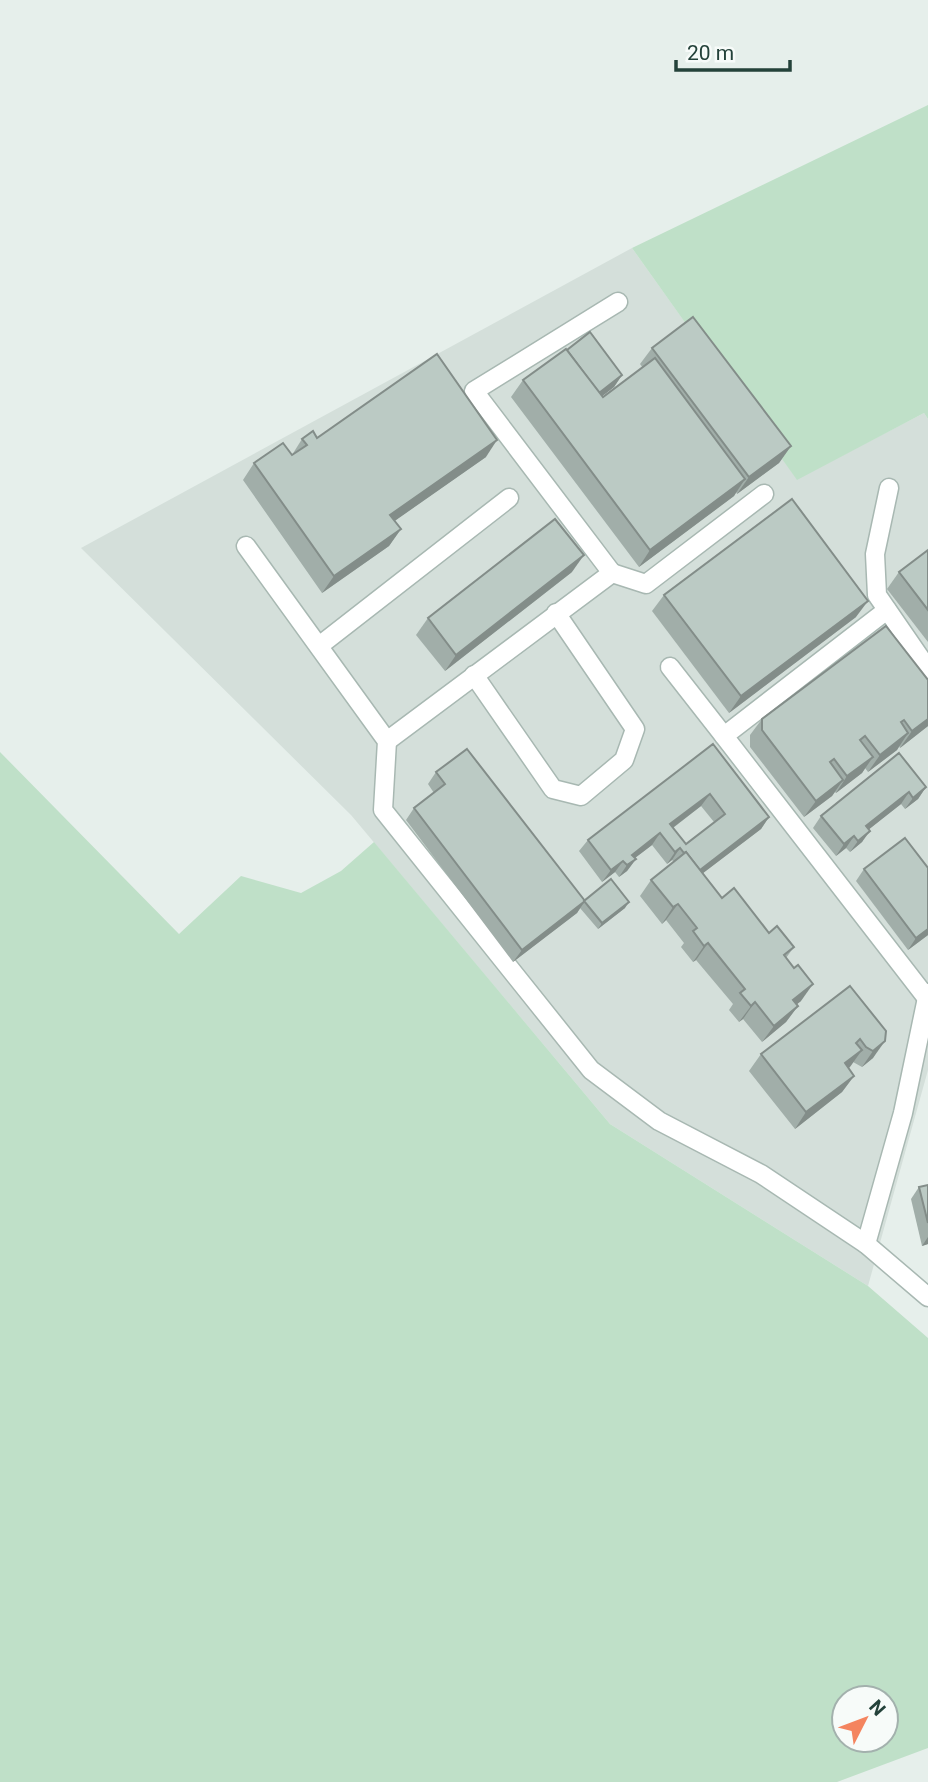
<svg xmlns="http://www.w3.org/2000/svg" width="928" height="1782" viewBox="0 0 928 1782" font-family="Roboto,sans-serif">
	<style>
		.built { fill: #d4dfda }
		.green { fill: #bfe0c8; fill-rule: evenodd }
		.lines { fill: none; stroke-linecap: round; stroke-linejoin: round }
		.service-casing { stroke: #a8b8b2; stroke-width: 21 }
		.service { stroke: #fff; stroke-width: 18 }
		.wall { fill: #a1aea9; fill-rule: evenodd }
		.shaded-wall { fill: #838d89 }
		.building { fill: #bbcac4; stroke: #838d89; stroke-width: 2; fill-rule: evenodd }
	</style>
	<rect width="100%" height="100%" fill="#e6efeb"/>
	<!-- built -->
	<path class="built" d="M632 248 797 479 924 413 928 419V1070L868 1286 610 1124 351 815 81 548Z"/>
	<!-- green -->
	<g class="green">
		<path d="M928 105V419L924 413 797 480 632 248Z"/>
		<path d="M0 752 179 934 241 876 301 893 341 871 374 842 610 1124 868 1286 928 1338V1748L837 1782H0ZM844 1698H886V1740H844Z"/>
	</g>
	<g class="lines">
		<defs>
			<g id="service">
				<path d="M889 488 875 554 877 595 928 669"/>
				<path d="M246 546 387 741 383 810 591 1070 659 1121 761 1174 866 1244 928 1297"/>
				<path d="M612 573 646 584 764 494"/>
				<path d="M887 610 724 736 926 997"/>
				<path d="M319 646 509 498"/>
				<path d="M670 667 724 736"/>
				<path d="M474 675 553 789 581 796 624 760 635 729 556 613"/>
				<path d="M387 741 612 573 474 391 618 302"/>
				<path d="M866 1244 903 1113 928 993"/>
			</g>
		</defs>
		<!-- service casing -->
		<use href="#service" class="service-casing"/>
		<!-- service -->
		<use href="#service" class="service"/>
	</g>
	<!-- wall -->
	<g class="wall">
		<path d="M652 348 791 446 779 463 737 494 736 492 734 496 639 567 511 397 523 380 567 350 622 375 614 387 602 396 603 397 643 368 640 364Z"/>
		<path d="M317 438 486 457 394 521 401 529 389 546 322 593 243 480 254 463 292 455 302 439Z"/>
		<path d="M928 550V642L887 589 899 572Z"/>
		<path d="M572 572 445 671 416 635 428 618Z"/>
		<path d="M664 595 856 617 729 713 652 611Z"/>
		<path d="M928 680V726L900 748 899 746 897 750 868 772 865 768 862 773 836 793 835 792 832 796 804 817 750 747V735L762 719Z"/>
		<path d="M713 744 769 817 761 829 703 873 722 898 769 933 794 947 786 958 801 1001 797 1004 798 1006 786 1022 762 1042 743 1019 739 1022 729 1010 733 1004 696 960 693 962 681 947 684 943 666 920 662 924 640 896 651 880 674 862 672 860 667 864 652 845 635 858 636 859 627 871 619 877 615 872 602 882 579 851 588 840ZM701 806 714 822 686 844 673 828Z"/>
		<path d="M436 772 584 901 625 908 598 929 580 908 577 913 513 962 406 820 414 808 434 793 428 784Z"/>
		<path d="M926 787 918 799 905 809 901 804 869 829 862 842 850 852 846 848 836 856 813 828 821 816Z"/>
		<path d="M864 869 928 935 908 950 856 881Z"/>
		<path d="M886 1031 873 1058 862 1067 853 1062 848 1068 854 1076 842 1092 795 1129 749 1071 761 1054Z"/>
		<path d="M928 1185V1244L922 1246 911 1199 919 1187Z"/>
	</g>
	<!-- shaded-wall -->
	<g class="shaded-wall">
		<path d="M622 375 614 387 587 408 595 396Z"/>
		<path d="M497 440 486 457 379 532 390 515Z"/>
		<path d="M791 446 779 463 737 494 749 477Z"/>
		<path d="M745 479 734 496 639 567 650 550Z"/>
		<path d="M401 529 389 546 322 593 334 576Z"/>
		<path d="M584 555 572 572 445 671 456 655Z"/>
		<path d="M868 601 856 617 729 713 741 696Z"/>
		<path d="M928 719V726L900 748 912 731Z"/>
		<path d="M908 733 897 750 868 772 880 755Z"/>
		<path d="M873 757 862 773 836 793 847 776Z"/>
		<path d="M843 780 832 796 804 817 816 801Z"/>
		<path d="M926 787 918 799 905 809 913 798Z"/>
		<path d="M909 792 901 804 858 838 866 826Z"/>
		<path d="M710 794 701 806 662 836 670 824Z"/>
		<path d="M769 817 761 829 690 883 698 872Z"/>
		<path d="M870 831 862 842 850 852 858 841Z"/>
		<path d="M660 833 652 845 627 864 632 855Z"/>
		<path d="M854 836 846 848 836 856 844 844Z"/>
		<path d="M680 848 672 860 667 864 675 852Z"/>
		<path d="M636 859 627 871 619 877 627 865Z"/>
		<path d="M623 861 615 872 602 882 611 870Z"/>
		<path d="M585 901 577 913 513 962 522 950Z"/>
		<path d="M629 902 625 908 598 929 602 923Z"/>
		<path d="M678 904 666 920 662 924 673 907Z"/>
		<path d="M928 929V935L908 950 916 938Z"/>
		<path d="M708 943 696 960 693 962 704 946Z"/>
		<path d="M813 984 801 1001 782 1016 793 1000Z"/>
		<path d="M755 1002 743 1019 739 1022 751 1006Z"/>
		<path d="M798 1006 786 1022 762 1042 774 1026Z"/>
		<path d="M885 1041 873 1058 862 1067 873 1051Z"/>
		<path d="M862 1050 850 1067 833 1080 845 1063Z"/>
		<path d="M854 1076 842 1092 795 1129 806 1112Z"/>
		<path d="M928 1237V1244L922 1246Z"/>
	</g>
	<!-- building -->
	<g class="building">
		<path d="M693 317 791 446 749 477 652 348Z"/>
		<path d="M590 332 622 375 599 393 567 350Z"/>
		<path d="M566 349 603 397 655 358 745 479 650 550 523 380Z"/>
		<path d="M437 354 497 440 390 515 401 529 334 576 254 463 283 443 292 455 307 445 302 439 313 431 317 438Z"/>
		<path d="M792 499 868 601 741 696 664 595Z"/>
		<path d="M555 519 584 555 456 655 428 618Z"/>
		<path d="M928 550V610L899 572Z"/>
		<path d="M886 626 928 680V719L912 731 904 720 901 722 908 733 880 755 865 736 860 740 873 757 847 776 834 759 830 762 843 780 816 801 762 730V719Z"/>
		<path d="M713 744 769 817 700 870 686 852 684 853 680 848 675 852 660 833 632 855 636 859 627 865 623 861 611 870 588 840ZM710 794 725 814 686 844 670 824Z"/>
		<path d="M467 749 585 901 522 950 414 808 445 784 436 772Z"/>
		<path d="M899 753 926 787 913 798 909 792 866 826 870 831 858 841 854 836 844 844 821 816Z"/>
		<path d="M905 838 928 868V929L916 938 864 869Z"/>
		<path d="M686 852 722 898 734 888 769 933 777 926 794 947 784 955 794 968 798 965 813 984 793 1000 798 1006 774 1026 755 1002 751 1006 740 993 745 989 708 943 704 946 693 931 697 928 678 904 673 907 651 880Z"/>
		<path d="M611 879 629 902 602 923 584 901Z"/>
		<path d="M850 986 886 1031 885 1041 873 1051 866 1047 860 1039 856 1043 862 1050 845 1063 854 1076 806 1112 761 1054Z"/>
		<path d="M928 1185V1223L919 1187Z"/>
	</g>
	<!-- north arrow -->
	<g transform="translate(865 1719) rotate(48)"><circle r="33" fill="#f7fbf9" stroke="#a3b1ad" stroke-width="2"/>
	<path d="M0-5L12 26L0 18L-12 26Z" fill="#f4845f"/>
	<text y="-10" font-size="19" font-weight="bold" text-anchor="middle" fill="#24423a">N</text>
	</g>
	<!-- scale -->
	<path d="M676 60v10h114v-10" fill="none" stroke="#24423a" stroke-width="3.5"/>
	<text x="687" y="60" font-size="21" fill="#24423a" stroke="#f7fbf9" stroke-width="5" paint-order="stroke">20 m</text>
</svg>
